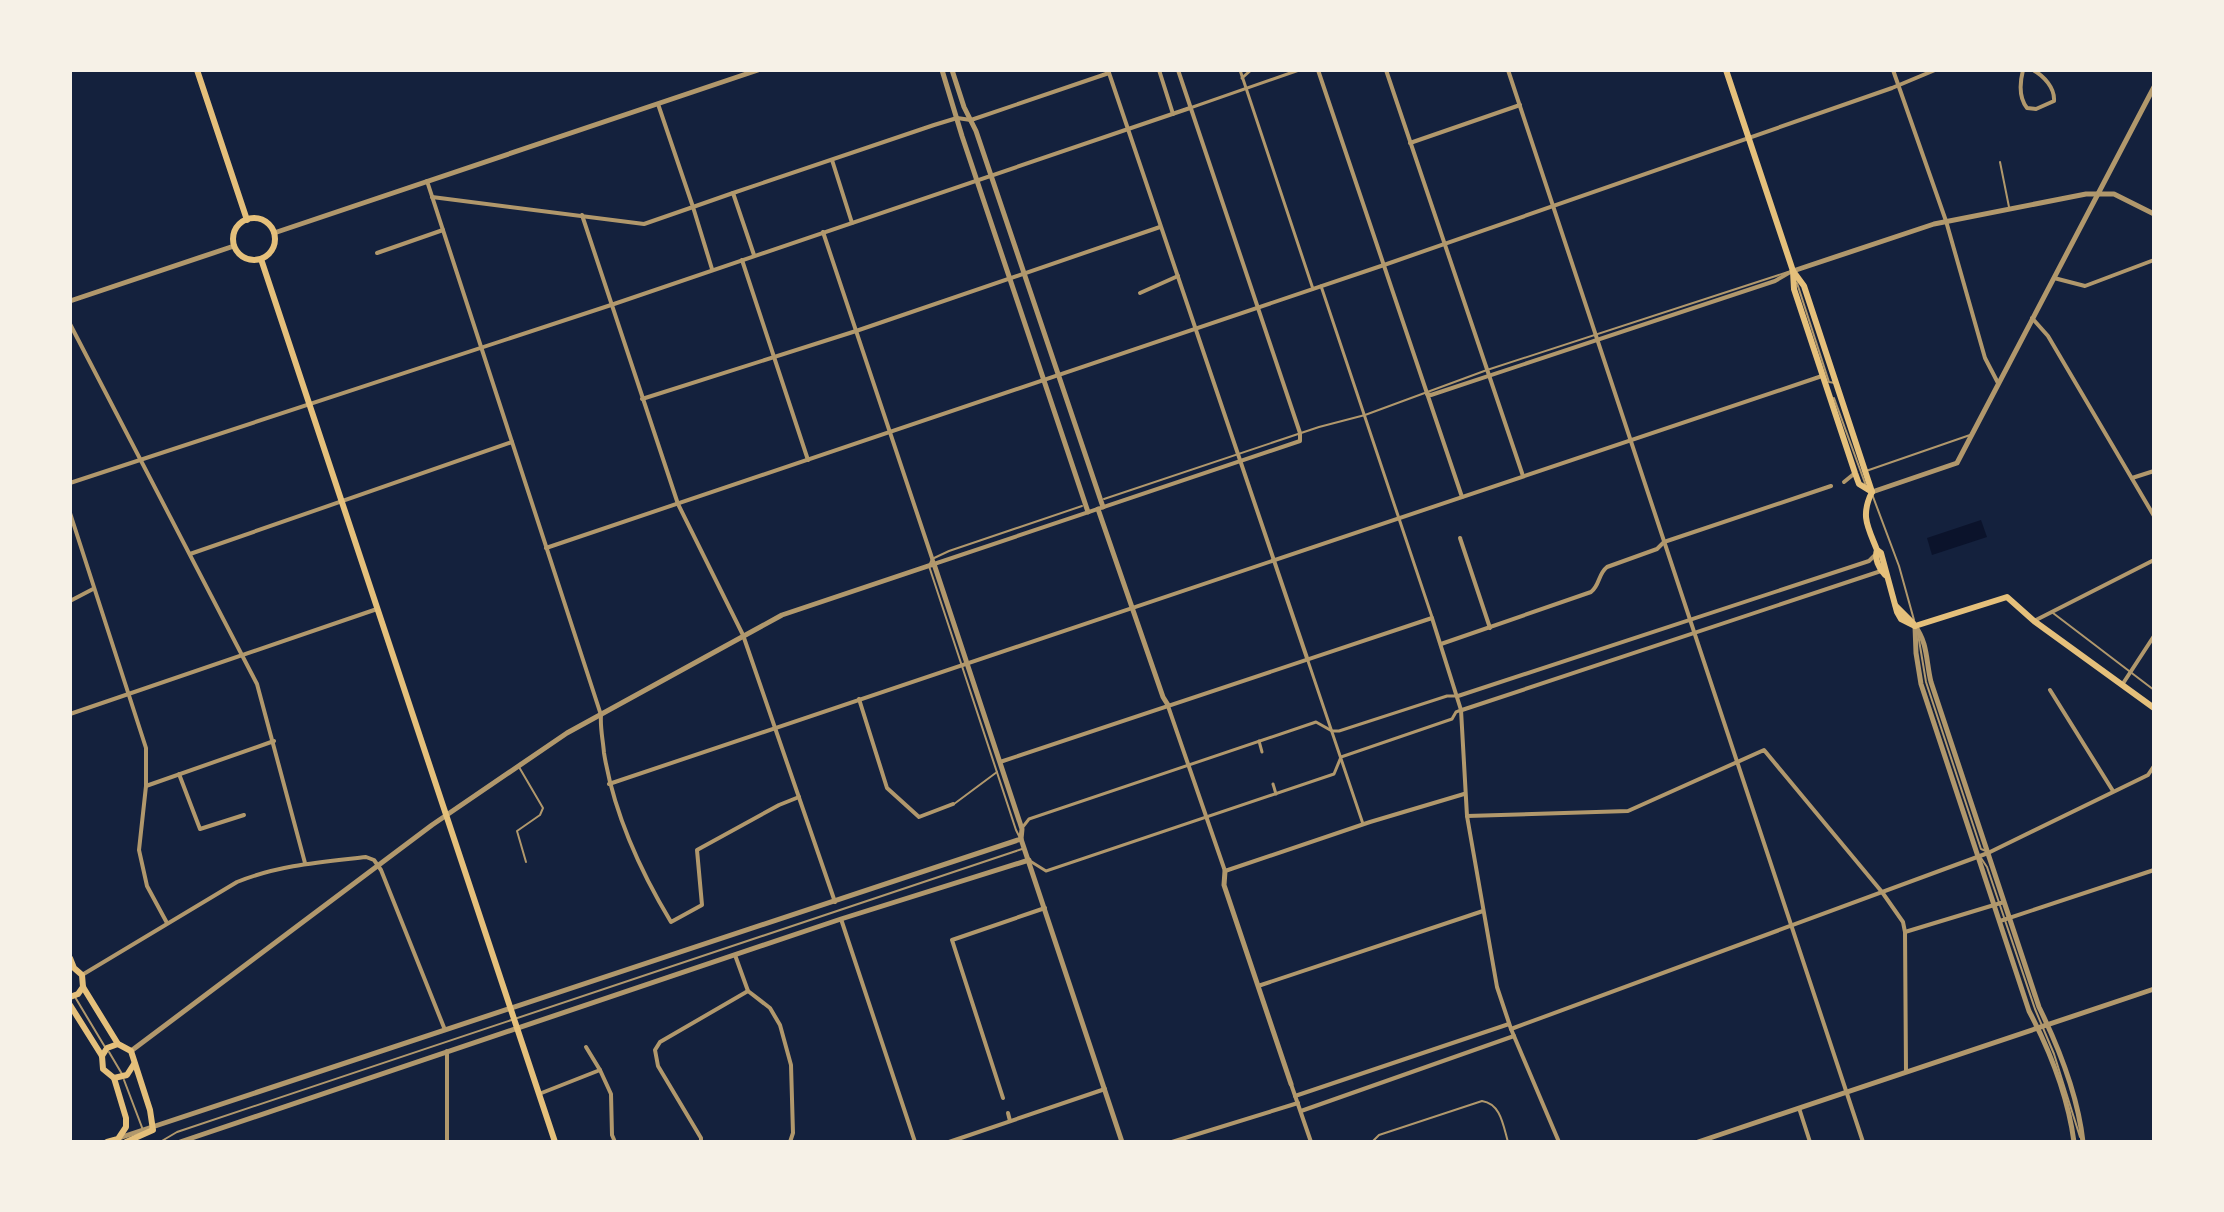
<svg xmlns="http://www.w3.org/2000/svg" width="2224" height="1212" viewBox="0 0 2224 1212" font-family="Arial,sans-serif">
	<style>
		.water { fill: #0b132b }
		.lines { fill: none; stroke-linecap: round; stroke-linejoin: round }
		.service { stroke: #b1986c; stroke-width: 2 }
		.pedestrian { stroke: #b1986c; stroke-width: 3 }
		.minor { stroke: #b1986c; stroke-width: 4 }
		.tertiary { stroke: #b1986c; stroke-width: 5 }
		.secondary { stroke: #e5c07b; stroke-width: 6 }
	</style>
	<rect width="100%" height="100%" fill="#14213d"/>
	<!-- water -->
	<path class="water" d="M1981 520 1987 537 1932 555 1927 538Z"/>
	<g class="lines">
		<!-- service -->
		<g class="service">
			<path d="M2000 162 2009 207"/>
			<path d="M1797 283 1829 382 1835 383"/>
			<path d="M1834 398 1866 486"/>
			<path d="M1866 471 1970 435"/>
			<path d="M1872 494 1899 566 1914 620"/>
			<path d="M1104 499 1319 427 1365 415 1487 370 1788 272"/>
			<path d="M2053 613 2154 690"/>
			<path d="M1918 634 1926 682 1981 849 1986 851"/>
			<path d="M519 767 543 808 540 815 517 831 526 862"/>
			<path d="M954 804 997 772"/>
			<path d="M1020 838 1016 830 929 566 932 559 949 551 1082 506"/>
			<path d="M1981 858 1987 867 2035 1009 2054 1054 2080 1137"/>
			<path d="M75 997 105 1047"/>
			<path d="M109 1052 122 1074"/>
			<path d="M124 1080 143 1130"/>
			<path d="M160 1142 177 1132 1022 849"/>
			<path d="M1372 1142 1379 1135 1482 1101C1501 1104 1503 1125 1508 1142"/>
		</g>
		<!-- pedestrian -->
		<g class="pedestrian">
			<path d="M1240 70 1313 289"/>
			<path d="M1242 78 1251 70"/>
			<path d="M1190 108 1299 70"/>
			<path d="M1321 286 1432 617"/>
			<path d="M1307 658 1363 824"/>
			<path d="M1259 741 1262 752"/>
			<path d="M1273 784 1276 794"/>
			<path d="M1022 828 1029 819 1316 722 1332 731H1339L1447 696H1458"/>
			<path d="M1030 861 1046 871 1334 774 1341 757 1452 719 1456 712 1461 710"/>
		</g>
		<!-- minor -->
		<g class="minor">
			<path d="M1108 70 1307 658"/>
			<path d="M1159 70 1173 114"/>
			<path d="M1318 70 1462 497"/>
			<path d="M1386 70 1523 476"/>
			<path d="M1508 70 1863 1142"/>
			<path d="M1893 70 1946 221 1985 358 1998 383"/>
			<path d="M2023 70C2020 82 2019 98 2027 108L2036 109 2054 101C2055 88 2044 76 2033 70"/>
			<path d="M1410 143 1520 105"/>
			<path d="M832 160 852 223"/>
			<path d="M427 181 601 715C600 728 603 740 604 753 614 814 639 869 671 922L702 905 697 850 779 805 799 797"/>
			<path d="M733 193 934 125 957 118 971 120 1109 73"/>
			<path d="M432 197 644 224 693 207 658 104"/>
			<path d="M582 215 678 504 743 635 835 902"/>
			<path d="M823 232 934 564 1300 441V433L1178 70"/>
			<path d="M377 253 443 230"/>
			<path d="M742 260 808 460"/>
			<path d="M712 269 693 207 733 193 754 255"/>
			<path d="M2054 278 2085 286 2154 260"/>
			<path d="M1140 293 1178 276"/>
			<path d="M2032 318 2048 336 2154 516"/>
			<path d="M70 324 257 684 305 863"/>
			<path d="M1427 394 1431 395 1775 281 1792 271"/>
			<path d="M642 399 856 331 1160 227"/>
			<path d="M2132 478 2154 471"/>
			<path d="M1844 482 1855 473"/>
			<path d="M70 483 611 305 1190 108"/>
			<path d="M70 513 146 748V786L139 850 147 886 167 923"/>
			<path d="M1460 538 1490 628"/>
			<path d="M546 548 1384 265 1892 88 1935 70"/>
			<path d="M190 554 512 442"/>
			<path d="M70 601 93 589"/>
			<path d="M2034 621 2154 560"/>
			<path d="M1441 644 1591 592C1600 585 1598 574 1607 567L1657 549 1664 542 1831 486"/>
			<path d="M2122 685 2154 636"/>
			<path d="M2050 690 2113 791"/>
			<path d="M1458 696 1869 561 1875 555"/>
			<path d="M859 699 887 788 919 817 953 804"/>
			<path d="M1168 706 1225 871 1370 822 1464 794"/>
			<path d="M1462 710 1881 571"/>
			<path d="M70 714 377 609"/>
			<path d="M1000 762 1432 618 1461 710 1467 816 1497 987 1511 1029 1559 1142"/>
			<path d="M179 774 200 829 244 815"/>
			<path d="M609 784 1822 376"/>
			<path d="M146 786 274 741"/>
			<path d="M1467 816 1628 811 1764 750 1882 892 1903 922 1905 932 1906 1071"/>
			<path d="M841 919 915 1142"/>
			<path d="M2000 921 2154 870"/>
			<path d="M1905 932 2004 902"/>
			<path d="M735 955 748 991 770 1008 780 1025 791 1065 793 1133 790 1142"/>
			<path d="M82 975 237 882C279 865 322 862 366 857L374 860 381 870 445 1030"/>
			<path d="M1258 986 1483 911"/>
			<path d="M1511 1029 1988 853 2148 775 2154 766"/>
			<path d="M586 1047 600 1070"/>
			<path d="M1291 1084 1311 1142"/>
			<path d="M539 1094 600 1070 611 1094 612 1135 615 1142"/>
			<path d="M1295 1096 1509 1024"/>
			<path d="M1003 1098 952 940 1045 908"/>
			<path d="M1799 1108 1810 1142"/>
			<path d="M1301 1111 1514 1036"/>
			<path d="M1008 1113 1010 1121"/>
			<path d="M447 1142V1051"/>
			<path d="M701 1142V1138L658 1066 655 1050 660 1042 748 991"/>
			<path d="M949 1142 1105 1089"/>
			<path d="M1172 1142 1298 1103"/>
		</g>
		<!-- tertiary -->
		<g class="tertiary">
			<path d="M942 70 962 136 1088 512"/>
			<path d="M952 70 964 107 976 131 1103 507"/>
			<path d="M274 233 758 70"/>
			<path d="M1793 271 1934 224 2086 194H2114L2154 214"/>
			<path d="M70 301 234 246"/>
			<path d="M1872 492 1957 463 2154 87"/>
			<path d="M1098 509 1163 697 1168 705"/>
			<path d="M1915 626C1928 643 1926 662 1931 682L2039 1007C2059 1048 2078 1096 2083 1142"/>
			<path d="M1915 626 1916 653 1921 684 2029 1011C2050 1051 2068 1097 2074 1142"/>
			<path d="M1225 871 1224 885 1291 1084"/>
			<path d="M131 1051 432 825 567 733 782 615 934 564 1022 829 1021 839 1122 1142"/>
			<path d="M119 1138 1021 839"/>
			<path d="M180 1142 841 919 1029 860"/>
			<path d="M1698 1142 2154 989"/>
		</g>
		<!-- secondary -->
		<g class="secondary">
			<path d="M197 70 247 220"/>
			<path d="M1726 70 1793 271 1794 289 1855 473 1859 484 1872 492"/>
			<circle cx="254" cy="239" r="21"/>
			<path d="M261 259 555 1142"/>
			<path d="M1793 271 1804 286 1872 492C1860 516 1868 527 1877 550L1881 553 1897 612 1901 619 1915 626"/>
			<path d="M1877 550C1874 558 1879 569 1885 575"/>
			<path d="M1896 606 1913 623"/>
			<path d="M1915 626 2007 597 2034 621 2154 708"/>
			<path d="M70 958 74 968 82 975 83 987 118 1044 131 1051 150 1110 153 1130 126 1142"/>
			<path d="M70 997 78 994 83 987"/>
			<path d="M70 1005 102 1056 103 1069 114 1078 126 1118V1127L118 1139 107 1142"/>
			<path d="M102 1056 107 1048 118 1044"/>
			<path d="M114 1078 127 1075 134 1064"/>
		</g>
	</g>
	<!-- border -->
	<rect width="2224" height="1212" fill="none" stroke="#f6f1e7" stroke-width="144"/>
</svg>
